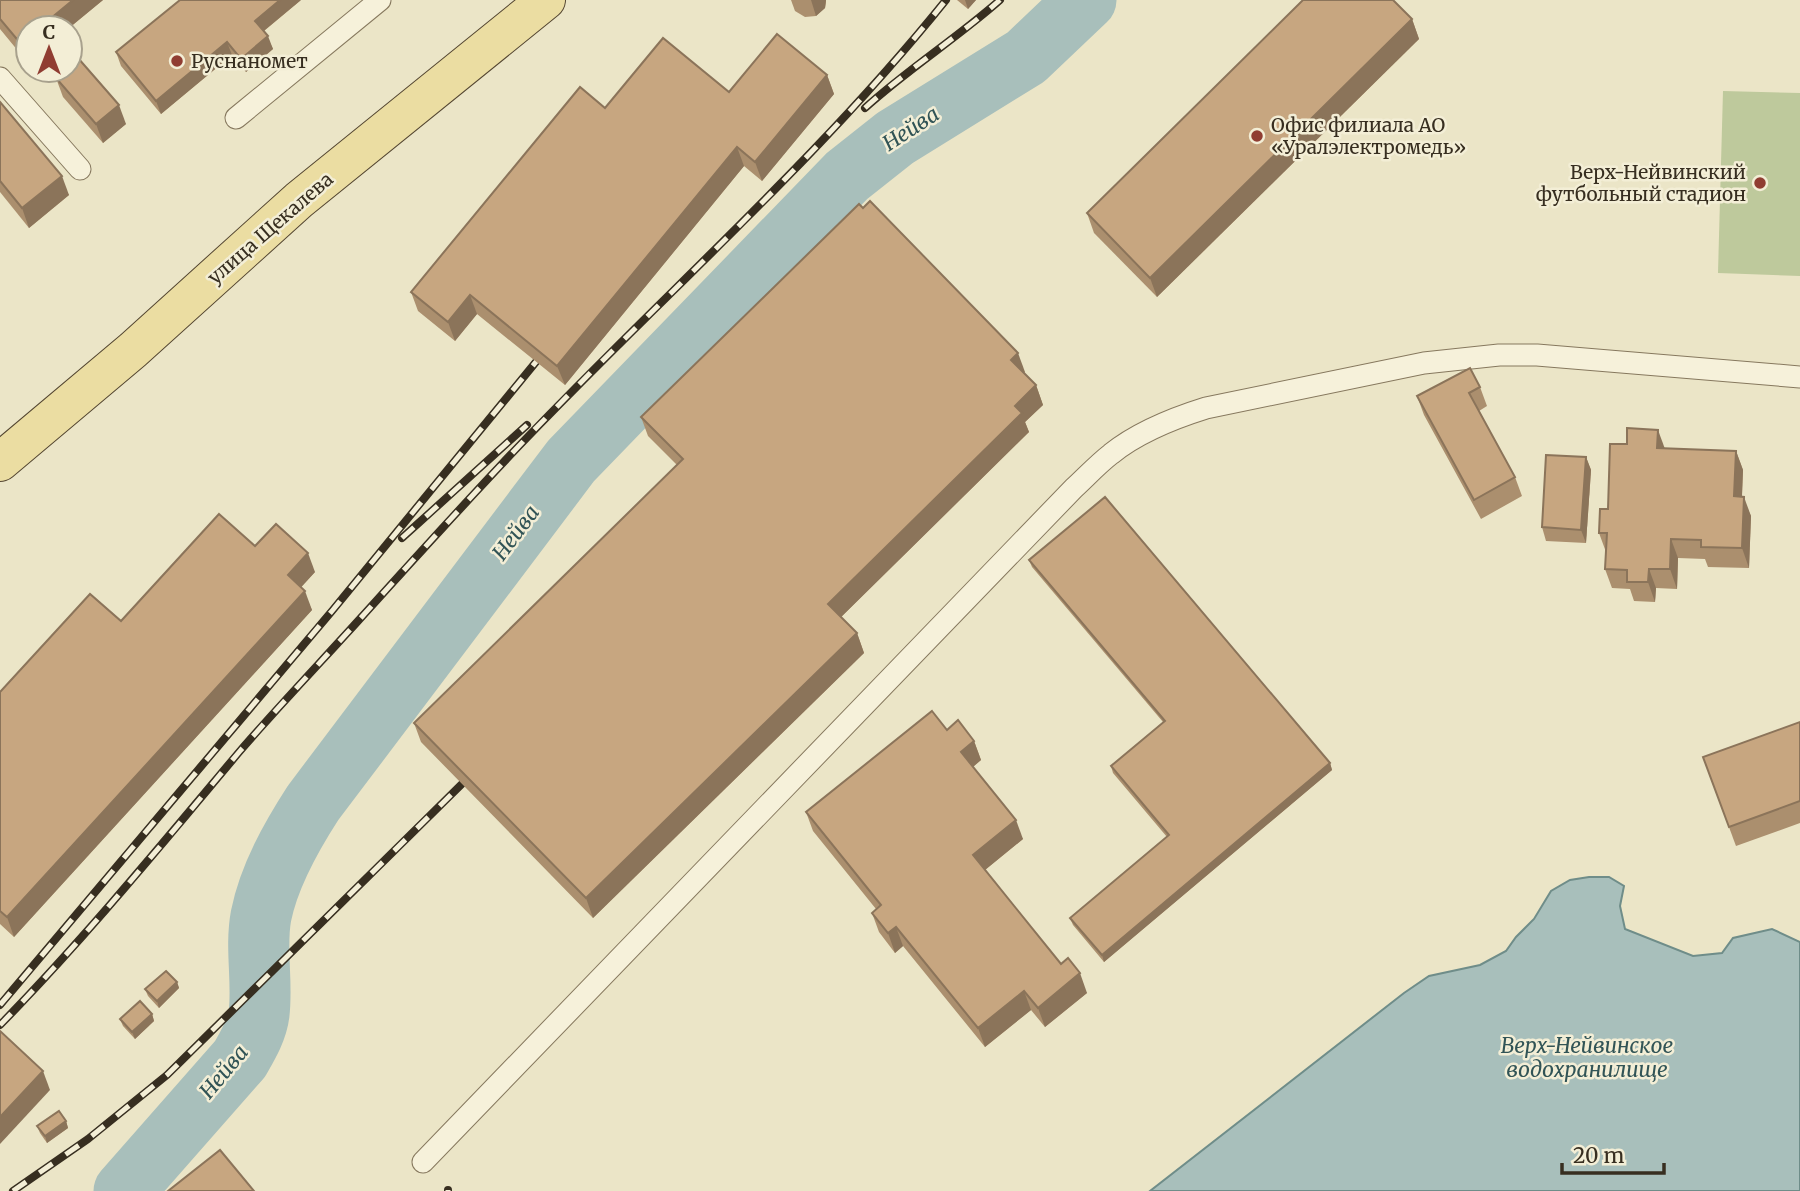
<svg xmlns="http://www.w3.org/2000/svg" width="1800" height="1191" viewBox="0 0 1800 1191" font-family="Merriweather,serif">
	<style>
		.green { fill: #bec99c }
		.water { fill: #a8bfbb; stroke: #6f8d89; stroke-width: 2 }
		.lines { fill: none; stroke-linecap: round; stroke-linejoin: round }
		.river { stroke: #a8bfbb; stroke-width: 61 }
		.service-casing { stroke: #86785e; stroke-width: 23 }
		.primary-casing { stroke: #544631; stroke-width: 40 }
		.service { stroke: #f6f1da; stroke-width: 21 }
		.primary { stroke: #ebdda2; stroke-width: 38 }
		.rail-casing { stroke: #372e20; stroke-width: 8 }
		.rail { stroke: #f3eed6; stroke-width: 5; stroke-dasharray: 16; stroke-linecap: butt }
		.wall { fill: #ab8f6e }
		.shaded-wall { fill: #8b745a }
		.building { fill: #c7a680; stroke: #8b745a; stroke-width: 2 }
		.poi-dot { fill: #903d32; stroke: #f3eed6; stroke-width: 2.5 }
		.labels { text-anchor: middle; stroke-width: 5; stroke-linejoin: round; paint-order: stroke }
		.poi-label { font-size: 19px; fill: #372e20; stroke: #f3eed6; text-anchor: start }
		.street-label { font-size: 19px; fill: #372e20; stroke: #f3eed6 }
		.water-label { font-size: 21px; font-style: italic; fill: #315456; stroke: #f3eed6 }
	</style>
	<rect width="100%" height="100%" fill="#ebe5c7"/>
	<!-- green -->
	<path class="green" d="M1723 91 1800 93V276L1718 273Z"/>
	<!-- water -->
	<path class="water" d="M1589 877H1609L1624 886 1620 906 1625 929 1693 956 1722 953 1733 938 1772 929 1800 942V1191H1150L1404 993 1429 976 1480 965 1506 951 1516 937 1534 919 1551 891 1570 880Z"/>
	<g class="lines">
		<!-- river -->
		<path class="river" d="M124 1191 240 1059C248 1045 257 1030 259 1014 263 982 255 948 261 916 269 876 291 837 313 803L571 461 847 176 895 138 1026 57 1086 0"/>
		<defs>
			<g id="service">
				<path d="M0 78 80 169"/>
				<path d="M236 118 380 0"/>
				<path d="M423 1162 1074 488C1086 477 1098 464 1111 454 1138 432 1174 418 1206 408L1424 363 1499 355H1537L1800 377"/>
			</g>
			<path id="primary" d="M0 462 133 350 299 200 546 0"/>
		</defs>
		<!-- service casing -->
		<use href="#service" class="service-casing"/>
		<!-- primary casing -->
		<use href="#primary" class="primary-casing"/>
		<!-- service -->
		<use href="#service" class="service"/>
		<!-- primary -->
		<use href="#primary" class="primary"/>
		<defs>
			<g id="rail">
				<path d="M865 108C908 69 957 38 1000 0"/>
				<path d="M402 538 527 425"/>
				<path d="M0 1005 332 611 549 346"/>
				<path d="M0 1025C85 938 162 844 240 751 278 707 319 664 358 621 405 569 452 517 500 466 647 309 811 168 946 0"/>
				<path d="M13 1191 88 1139 167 1075 474 772"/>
				<path d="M448 1191V1190"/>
			</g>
		</defs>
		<!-- rail casing -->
		<use href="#rail" class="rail-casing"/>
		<!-- rail -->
		<use href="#rail" class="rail"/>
	</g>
	<!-- wall -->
	<g class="wall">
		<path d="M0 0H103L69 28H28V63L0 29Z"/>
		<path d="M301 0 264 31 273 49 246 72 232 55 161 114 121 66 116 52Z"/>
		<path d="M791 0H826V2L825 8 816 16 805 17 795 11Z"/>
		<path d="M957 0H976L968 9Z"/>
		<path d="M1412 19 1419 39 1157 297 1094 233 1087 213Z"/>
		<path d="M827 75 834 94 762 181 744 166 565 385 477 314 455 341 418 311 411 292 729 92Z"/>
		<path d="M56 78 126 124 103 143 63 97Z"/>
		<path d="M0 102 69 195 29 228 0 192Z"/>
		<path d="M1025 372 1024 373 1036 385 1043 405 1025 422 1029 432 841 617 857 633 864 653 593 918 421 742 414 723 677 465 648 436 641 417Z"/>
		<path d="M1480 387 1487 406 1479 411 1515 477 1522 496 1481 519 1424 415 1417 396Z"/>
		<path d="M1665 448 1736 451 1743 470 1742 497 1751 516 1749 568 1708 567 1705 559 1678 558 1677 589 1656 588 1655 602 1634 601 1630 589 1612 588 1605 569 1606 552 1599 533 1608 509Z"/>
		<path d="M1586 457 1591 470 1586 543 1546 541 1542 527Z"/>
		<path d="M255 546 315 572 301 587 312 610 14 937 0 924V692L121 621Z"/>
		<path d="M1029 560 1330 763 1332 770 1104 962 1073 925 1070 918 1167 837 1113 773 1111 766 1163 722 1032 567Z"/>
		<path d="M1800 722V823L1736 846 1703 757Z"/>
		<path d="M974 741 981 760 973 767 1023 839 985 870 1061 964 1087 993 1045 1027 1031 1010 985 1047 903 946 895 953 879 932 872 913 876 909 813 831 806 812Z"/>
		<path d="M177 982 179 988 159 1008 148 996 145 989Z"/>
		<path d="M152 1014 154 1021 135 1039 123 1026 120 1019Z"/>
		<path d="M66 1121 68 1128 47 1143 40 1133 37 1126Z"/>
	</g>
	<!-- shaded-wall -->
	<g class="shaded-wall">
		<path d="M73 0H103L69 28H39Z"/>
		<path d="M280 0H301L260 34 255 21Z"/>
		<path d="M811 0H826L825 8 816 16Z"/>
		<path d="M965 0H976L968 9Z"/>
		<path d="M1412 19 1419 39 1157 297 1150 278Z"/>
		<path d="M268 36 273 49 246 72 241 59Z"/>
		<path d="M28 38V63L21 44Z"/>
		<path d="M227 42 232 55 161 114 156 101Z"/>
		<path d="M827 75 834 94 762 181 755 162Z"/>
		<path d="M119 105 126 124 103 143 96 124Z"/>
		<path d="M737 147 744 166 565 385 557 366Z"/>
		<path d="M62 176 69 195 29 228 22 208Z"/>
		<path d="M470 295 477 314 455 341 448 322Z"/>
		<path d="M1018 353 1025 372 1018 379 1011 360Z"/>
		<path d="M1036 385 1043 405 1025 422 1029 432 835 623 828 604 1015 406Z"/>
		<path d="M1658 430 1665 449 1657 448Z"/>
		<path d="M1736 451 1743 470 1741 516 1734 496Z"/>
		<path d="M1586 457 1591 470 1586 543 1581 530Z"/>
		<path d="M1744 497 1751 516 1749 568 1742 548Z"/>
		<path d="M1671 539 1678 558 1677 589 1670 569Z"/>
		<path d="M308 553 315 572 295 594 288 575Z"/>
		<path d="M1649 569 1656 588 1655 602 1648 582Z"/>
		<path d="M305 591 312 610 14 937 7 917Z"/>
		<path d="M857 633 864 653 593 918 586 898Z"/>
		<path d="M974 741 981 760 968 771 961 752Z"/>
		<path d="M1330 763 1332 770 1104 962 1102 955Z"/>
		<path d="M1016 820 1023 839 980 874 973 855Z"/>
		<path d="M896 927 903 946 895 953 888 933Z"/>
		<path d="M1080 973 1087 993 1045 1027 1038 1008Z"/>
		<path d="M177 982 179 988 159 1008 157 1001Z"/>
		<path d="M1024 991 1031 1010 985 1047 978 1028Z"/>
		<path d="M152 1014 154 1021 135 1039 132 1032Z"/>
		<path d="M43 1071 50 1090 0 1144V1117Z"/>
		<path d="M66 1121 68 1128 47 1143 45 1136Z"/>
	</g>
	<!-- building -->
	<g class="building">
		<path d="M0 0H73L39 28H28V38L21 44 0 19Z"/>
		<path d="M180 0H280L255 21 268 36 241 59 227 42 156 101 116 52Z"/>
		<path d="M1303 0H1393L1412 19 1150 278 1087 213Z"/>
		<path d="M777 34 827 75 755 162 737 147 557 366 470 295 448 322 411 292 580 87 605 108 663 38 729 92Z"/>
		<path d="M78 58 119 105 96 124 56 78 65 70H70V66Z"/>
		<path d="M0 102 62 176 22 208 0 181Z"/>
		<path d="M870 201 1018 353 1011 360 1036 385 1015 406 1022 413 828 604 857 633 586 898 414 723 683 459 641 417 859 204 863 208Z"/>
		<path d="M1470 368 1480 387 1469 393 1515 477 1474 500 1417 396Z"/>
		<path d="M1627 428 1658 430 1657 448 1736 451 1734 496 1744 497 1742 548 1701 547V540L1671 539 1670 569H1649L1648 582H1627V570L1605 569 1607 533H1599L1600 509H1608L1610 444H1627Z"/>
		<path d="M1546 455 1586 457 1581 530 1542 527Z"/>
		<path d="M1105 497 1330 763 1102 955 1070 918 1169 835 1111 766 1165 721 1029 560Z"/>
		<path d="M219 514 255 546 276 524 308 553 288 575 305 591 7 917 0 911V692L90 594 121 621Z"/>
		<path d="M932 711 947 730 958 720 974 741 961 752 1016 820 973 855 1061 964 1068 958 1080 973 1038 1008 1024 991 978 1028 896 927 888 933 872 913 881 905 806 812Z"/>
		<path d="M1800 722V801L1729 827 1703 757Z"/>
		<path d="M166 971 177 982 157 1001 145 989Z"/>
		<path d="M140 1001 152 1014 132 1032 120 1019Z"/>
		<path d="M0 1031 43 1071 0 1117Z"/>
		<path d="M59 1111 66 1121 45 1136 37 1126Z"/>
		<path d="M220 1150 254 1191H168Z"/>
	</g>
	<!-- markers -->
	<g class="poi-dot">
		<circle cx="177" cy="61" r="7"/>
		<circle cx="1257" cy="136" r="7"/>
		<circle cx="1760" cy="183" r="7"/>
	</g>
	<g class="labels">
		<!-- poi labels -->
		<g class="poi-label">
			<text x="191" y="68">Руснаномет</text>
			<text x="1271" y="132">Офис филиала АО<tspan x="1271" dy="22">«Уралэлектромедь»</tspan></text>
			<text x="1746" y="179" text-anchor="end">Верх-Нейвинский<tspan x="1746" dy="22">футбольный стадион</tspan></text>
		</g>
		<!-- street labels -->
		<g class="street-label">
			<text transform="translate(270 228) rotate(-41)" y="7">улица Щекалева</text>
		</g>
		<!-- water labels -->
		<g class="water-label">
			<text transform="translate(911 129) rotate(-33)" y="7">Нейва</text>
			<text transform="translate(516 533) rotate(-53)" y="7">Нейва</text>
			<text x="1587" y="1053">Верх-Нейвинское<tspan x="1587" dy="24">водохранилище</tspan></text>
			<text transform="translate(224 1072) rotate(-50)" y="7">Нейва</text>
		</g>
	</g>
	<!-- north arrow -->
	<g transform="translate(49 49)"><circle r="33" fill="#f3eed6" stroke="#a8a18d" stroke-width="2"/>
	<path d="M0-5L12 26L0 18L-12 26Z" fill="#903d32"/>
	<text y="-10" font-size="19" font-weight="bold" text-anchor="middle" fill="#372e20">С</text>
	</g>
	<!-- scale -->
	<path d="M1562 1163v10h102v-10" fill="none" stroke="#372e20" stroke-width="3.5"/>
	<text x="1573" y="1163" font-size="21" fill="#372e20" stroke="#f3eed6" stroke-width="5" paint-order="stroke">20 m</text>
</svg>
